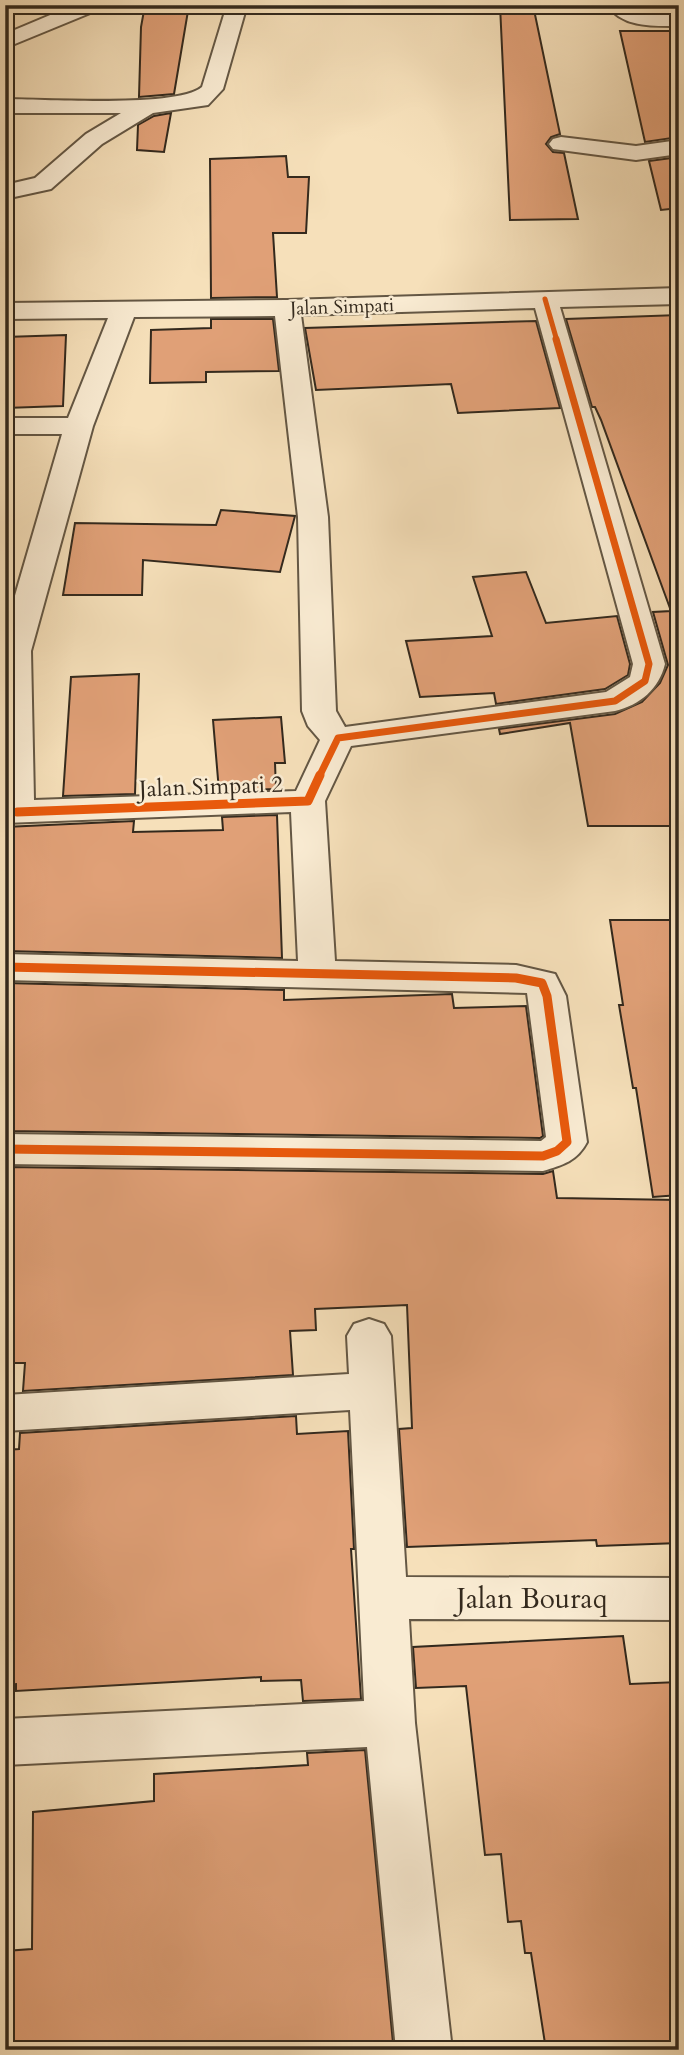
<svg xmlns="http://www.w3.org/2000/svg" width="684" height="2055" viewBox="0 0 684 2055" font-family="Cardo,serif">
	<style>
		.building { fill: #e0a077; stroke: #33291d; stroke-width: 2 }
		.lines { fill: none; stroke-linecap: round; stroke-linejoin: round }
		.minor-casing { stroke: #645744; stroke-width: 4 }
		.minor { fill: #f9ebd2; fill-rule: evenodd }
		.cycleway-far2-casing { stroke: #f9ebd2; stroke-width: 8 }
		.cycleway-far1-casing { stroke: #f9ebd2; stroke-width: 10 }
		.cycleway-casing { stroke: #f9ebd2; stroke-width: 13 }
		.cycleway-far2 { stroke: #e8590c; stroke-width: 5 }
		.cycleway-far1 { stroke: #e8590c; stroke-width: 7 }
		.cycleway { stroke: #e8590c; stroke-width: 9 }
		.labels { text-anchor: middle; stroke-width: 5; stroke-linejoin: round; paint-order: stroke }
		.far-street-label { font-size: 19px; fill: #33291d; stroke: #f9ebd2 }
		.street-label { font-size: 23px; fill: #33291d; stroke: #f9ebd2 }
		.near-street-label { font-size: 28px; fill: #33291d; stroke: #f9ebd2 }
	</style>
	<rect width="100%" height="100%" fill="#f6e0ba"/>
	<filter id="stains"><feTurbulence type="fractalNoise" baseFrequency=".00286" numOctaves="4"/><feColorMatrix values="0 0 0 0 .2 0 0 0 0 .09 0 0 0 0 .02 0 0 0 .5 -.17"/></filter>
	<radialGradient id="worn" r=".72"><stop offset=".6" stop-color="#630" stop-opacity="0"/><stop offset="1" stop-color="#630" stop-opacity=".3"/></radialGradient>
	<!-- building -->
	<g class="building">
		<path d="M145 5H189L174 94 139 97 141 27Z"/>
		<path d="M500 5H533L560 134 551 137 546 144 553 152 564 153 578 219 510 220Z"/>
		<path d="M620 31H679V137L645 142Z"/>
		<path d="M171 113 164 152 137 150 138 125 154 116Z"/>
		<path d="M286 156 288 177H309L306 233H273L277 297 211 298 210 159Z"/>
		<path d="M679 157V208L661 210 649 161Z"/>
		<path d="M679 315V826H588L570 723 500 734 499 729 615 714 642 702 660 683 668 665 653 612 671 611 601 420 595 407H592L566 319Z"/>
		<path d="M211 319H273L279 371 206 372V382L150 383 151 330 211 328Z"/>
		<path d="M536 321 560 408 458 413 451 384 316 390 305 328Z"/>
		<path d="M66 335 63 406 5 408V337Z"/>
		<path d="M221 510 295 516 280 572 143 560 142 595H63L75 523 216 525Z"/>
		<path d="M526 572 546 623 617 616 630 664 628 675 605 689 496 704 494 693 420 697 406 641 492 636 473 577Z"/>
		<path d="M139 674 135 794 63 796 71 677Z"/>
		<path d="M281 717 285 763H275L276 789 219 791 213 720Z"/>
		<path d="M277 815 282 958 5 951V827L134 821 133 832 223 830 222 817Z"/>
		<path d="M610 920H679V1195L653 1197 636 1088H633L619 1005H623Z"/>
		<path d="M5 983 284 990V1000L452 994 454 1008 526 1006 543 1136 540 1138 5 1131Z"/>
		<path d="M5 1167 543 1174 553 1171 557 1198 679 1200V1543L597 1546 596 1540 407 1547 399 1429 412 1428 407 1305 315 1309 316 1330 290 1331 293 1375 23 1391 25 1363H5Z"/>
		<path d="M296 1416 297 1434 348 1431 354 1549H351L361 1699 303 1701 301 1680 261 1681V1677L16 1691V1684L5 1685V1450L19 1449 20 1433Z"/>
		<path d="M623 1636 630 1684 679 1682V2050H546L531 1953H525L521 1921 508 1922 501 1854 485 1855 466 1686 416 1688 413 1647Z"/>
		<path d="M365 1750 393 2043 365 2044V2050H5V1951L32 1949 33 1812 154 1801V1774L308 1765 307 1753Z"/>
	</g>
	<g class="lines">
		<defs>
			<g id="minor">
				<path d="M74 5H103L100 9 5 48V34Z"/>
				<path d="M227 5H247L223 89 208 105 153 113 102 144 51 189 5 199V185L35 178 86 134 121 113H5V99C44 99 178 108 202 87Z"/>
				<path d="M607 5H629L645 13 679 14V26C653 26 623 28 607 5Z"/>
				<path d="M561 137 636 146 679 140V154L636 160 553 149 549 144 553 139Z"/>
				<path d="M679 288V304L560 307 665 664C659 689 640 705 615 711L351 746 325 801 335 961 516 965 555 974 566 996 587 1142C577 1161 563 1165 543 1171L5 1164V1134L541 1141 546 1137 527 993 5 980V954L298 961 291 812 5 823V630L62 434H5V418H68L108 318 5 319V303L287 300ZM535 308 633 664 630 677 606 692 345 727 336 711 328 517 301 315ZM275 316 298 517 302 711 308 726 320 740 296 791 34 800 31 651 93 426 134 317Z"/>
				<path d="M369 1319 384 1324 391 1336 406 1577 679 1578V1620L409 1619 415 1723 452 2050H396L367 1747 5 1765V1719L364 1701 350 1410 5 1431V1395L349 1374 347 1336 354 1324Z"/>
			</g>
		</defs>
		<!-- minor casing -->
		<use href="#minor" class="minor-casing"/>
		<!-- minor -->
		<use href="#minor" class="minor"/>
		<defs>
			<path id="cycleway-far2" d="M545 299 557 341"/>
			<path id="cycleway-far1" d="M319 777 338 738 615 701 645 681 649 664 556 339"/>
			<g id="cycleway">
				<path d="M17 812 308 801 320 775"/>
				<path d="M5 967 516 978 542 983 547 996 567 1142 557 1151 543 1156 5 1149"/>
			</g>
		</defs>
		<!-- cycleway-far2 casing -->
		<use href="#cycleway-far2" class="cycleway-far2-casing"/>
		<!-- cycleway-far1 casing -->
		<use href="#cycleway-far1" class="cycleway-far1-casing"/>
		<!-- cycleway casing -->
		<use href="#cycleway" class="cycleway-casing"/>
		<!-- cycleway-far2 -->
		<use href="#cycleway-far2" class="cycleway-far2"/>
		<!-- cycleway-far1 -->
		<use href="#cycleway-far1" class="cycleway-far1"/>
		<!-- cycleway -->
		<use href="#cycleway" class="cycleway"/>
	</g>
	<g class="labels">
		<!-- far-street labels -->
		<g class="far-street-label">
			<text transform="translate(342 306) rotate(-2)" y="7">Jalan Simpati</text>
		</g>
		<!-- street labels -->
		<g class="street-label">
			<text transform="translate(211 786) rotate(-2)" y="8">Jalan Simpati 2</text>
		</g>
		<!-- near-street labels -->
		<g class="near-street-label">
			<text x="532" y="1608">Jalan Bouraq</text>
		</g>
	</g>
	<!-- margin -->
	<rect width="684" height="2055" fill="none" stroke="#f6e0ba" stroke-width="28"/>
	<rect x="7" y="7" width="670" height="2041" fill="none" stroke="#33291d" stroke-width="3.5"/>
	<rect x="14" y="14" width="656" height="2027" fill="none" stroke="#33291d" stroke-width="2"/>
	<rect width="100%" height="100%" filter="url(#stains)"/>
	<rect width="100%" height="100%" fill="url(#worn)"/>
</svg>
